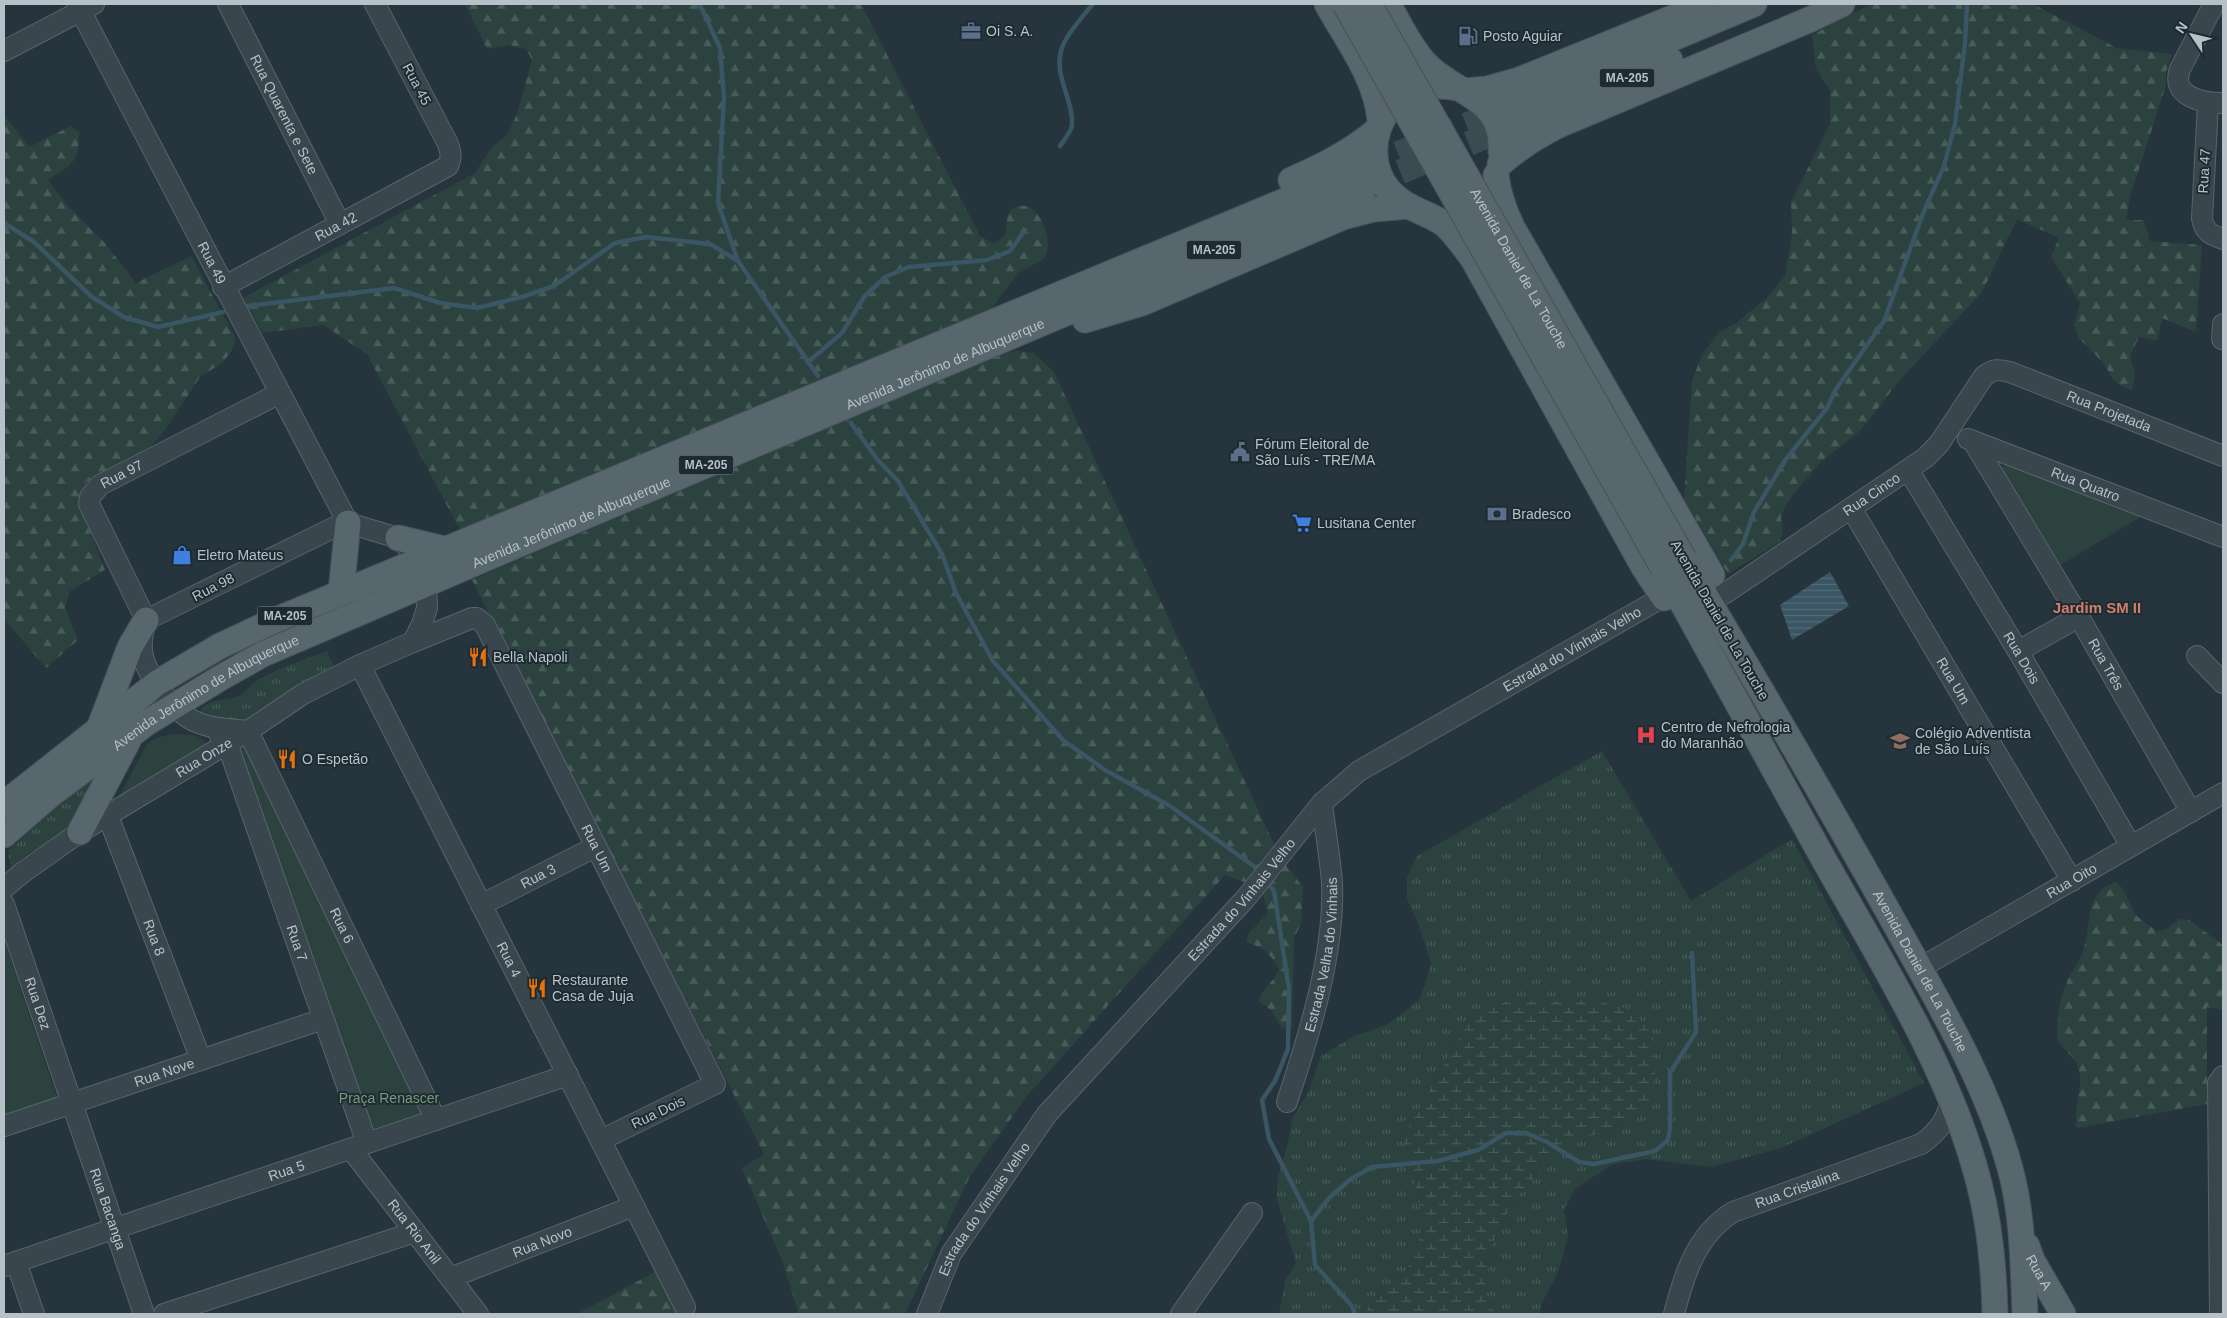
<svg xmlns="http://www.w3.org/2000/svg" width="2227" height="1318" viewBox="0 0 2227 1318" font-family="Arial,sans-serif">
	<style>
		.grass { fill: url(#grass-tufts) }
		.forest { fill: url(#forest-firs) }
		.wetland { fill: url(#wetland-marsh) }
		.green { fill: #2b423e }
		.water { fill: url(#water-rules) }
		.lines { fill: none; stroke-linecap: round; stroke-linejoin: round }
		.stream { stroke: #3a5563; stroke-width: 4.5 }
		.major-tunnel { stroke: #3c4a52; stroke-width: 25; stroke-dasharray: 25 12; stroke-linecap: butt }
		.minor-casing { stroke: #58646b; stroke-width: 22 }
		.major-casing { stroke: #46525a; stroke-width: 27 }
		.minor { stroke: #3a464e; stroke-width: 20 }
		.major { stroke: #58666d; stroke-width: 25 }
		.major-bridge-casing { stroke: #46525a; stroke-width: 27; stroke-linecap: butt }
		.major-bridge { stroke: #58666d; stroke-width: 25 }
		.labels { text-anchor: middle; stroke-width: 4; stroke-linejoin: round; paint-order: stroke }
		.shield { fill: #1f2b33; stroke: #89949b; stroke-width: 1 }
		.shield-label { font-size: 12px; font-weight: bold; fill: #b6c1c8 }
		.poi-label { font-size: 14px; fill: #b6c1c8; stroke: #1f2b33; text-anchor: start }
		.street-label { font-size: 14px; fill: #b6c1c8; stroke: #1f2b33 }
		.park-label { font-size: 14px; fill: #759d76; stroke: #1f2b33 }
		.neighbourhood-label { font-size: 15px; font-weight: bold; fill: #cf7f6a; stroke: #1f2b33 }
	</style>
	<defs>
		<pattern id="grass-tufts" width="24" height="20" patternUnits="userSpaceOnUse" patternTransform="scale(1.25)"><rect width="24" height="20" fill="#2b423e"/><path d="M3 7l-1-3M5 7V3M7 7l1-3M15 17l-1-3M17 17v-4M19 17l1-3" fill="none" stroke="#485c58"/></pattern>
		<pattern id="forest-firs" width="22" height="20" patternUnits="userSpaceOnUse" patternTransform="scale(1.25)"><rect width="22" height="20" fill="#2b423e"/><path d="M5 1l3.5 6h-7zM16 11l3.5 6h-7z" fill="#485c58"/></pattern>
		<pattern id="wetland-marsh" width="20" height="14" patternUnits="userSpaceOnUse" patternTransform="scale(1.25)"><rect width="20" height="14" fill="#2b423e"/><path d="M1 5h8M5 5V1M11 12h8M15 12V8" fill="none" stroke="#485c58"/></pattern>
		<pattern id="water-rules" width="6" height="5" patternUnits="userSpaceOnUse" patternTransform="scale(1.25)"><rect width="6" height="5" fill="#3a5563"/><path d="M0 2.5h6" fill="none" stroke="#546c78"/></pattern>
	</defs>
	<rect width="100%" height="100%" fill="#26353d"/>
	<!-- grass -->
	<g class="grass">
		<path d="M327 651 334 667 318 675 246 721 206 717 199 712C208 697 227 702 241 695 247 692 249 685 255 682 277 668 303 660 327 651Z"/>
		<path d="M1602 751 1691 901 1792 839 1924 1083 1781 1148 1711 1167 1645 1159 1611 1165 1575 1189 1564 1210 1568 1237 1558 1272 1541 1305 1540 1314H1495L1485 1292 1490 1248 1512 1203 1543 1166 1581 1139 1630 1123 1597 1001 1560 1002 1468 1021 1404 1136 1424 1226 1407 1271 1375 1297 1364 1314H1279L1285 1281 1296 1263 1277 1200V1181L1288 1143 1292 1119 1309 1091 1321 1056 1354 1036 1387 1025 1420 999 1431 964 1419 925 1407 899V877L1417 856Z"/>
		<path d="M102 768 71 828 25 856 11 868 8 851 64 800Z"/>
	</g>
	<!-- forest -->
	<g class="forest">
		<path d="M465 4H861L980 236 992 243C1017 239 997 210 1019 206 1037 203 1047 228 1048 242 1049 247 1046 253 1045 258L1019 273 985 316 462 534 367 354 323 325 263 333 243 298 475 173 492 147 507 135 517 114 532 60 526 49 510 45 487 49Z"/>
		<path d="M1871 4H2033L2117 48 2172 54 2166 72V85L2130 197 2126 220H2144L2150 241 2202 245 2196 332 2162 318 2157 341 2139 337 2130 356 2135 374 2132 390 2121 386 2112 378 2105 365 2079 338 2074 325 2080 303 2051 257 2059 238 2017 219 1982 292 1900 380 1860 431 1821 462 1792 496 1786 505 1781 518 1783 533 1779 542 1728 574 1684 499 1692 380 1702 355 1718 333 1736 323 1767 298 1785 276 1792 235 1791 202 1830 124V90L1816 69 1812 35Z"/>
		<path d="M6 118 29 147 71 126 79 132C79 163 73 164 48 180L68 206 104 242 136 283 191 256 236 339 231 352 222 363 200 377 165 430 144 454 86 482 80 506 105 570 70 591 65 608 78 640 46 668 4 619V285L6 284 4 272V119Z"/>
		<path d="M1017 351 1034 353 1054 372 1274 844V855L1286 865 1303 887 1301 924 1294 938 1292 1030 1281 1027 1272 1011 1259 1001C1263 987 1274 982 1279 969 1269 952 1264 948 1246 942L1249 933 1268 913 1261 888 1225 875 1027 1096 969 1178 905 1314H793L798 1311 781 1258 742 1168 764 1154 472 580 1000 354Z"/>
		<path d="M2116 882C2128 891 2128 905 2137 916 2143 922 2151 926 2157 931L2167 929 2179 919 2189 920 2223 945V1010L2207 1007V1104L2077 1128C2072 1106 2086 1086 2077 1064 2072 1053 2056 1047 2057 1033 2058 1017 2059 999 2066 984 2070 974 2078 965 2082 954 2090 936 2086 911 2097 895 2102 888 2108 885 2116 882Z"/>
		<path d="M655 1272 680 1314H577Z"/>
	</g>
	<!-- wetland -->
	<path class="wetland" d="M1506 1001H1597L1625 1008 1652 1030 1656 1068 1648 1106 1630 1123 1581 1139 1543 1166 1512 1203 1490 1248 1485 1292 1495 1314H1364L1375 1297 1407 1271 1424 1226 1404 1136 1468 1021Z"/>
	<!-- green -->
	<g class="green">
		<path d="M2007 463 2144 515 2059 566 1998 471Z"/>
		<path d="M173 734C185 735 202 732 207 746L118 799 147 744 156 738Z"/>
		<path d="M243 744 431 1115 372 1139 237 748Z"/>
		<path d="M4 939 57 1098 4 1116Z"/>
	</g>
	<!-- water -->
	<path class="water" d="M1830 572 1849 606 1792 640 1780 605Z"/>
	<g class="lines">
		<!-- stream -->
		<g class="stream">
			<path d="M697 4 701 7 720 48 724 97 718 203 738 261 818 376"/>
			<path d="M1060 146C1064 140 1071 132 1072 125 1074 99 1051 73 1063 45 1070 30 1083 16 1093 4"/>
			<path d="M4 223 34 242 92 297 124 317 158 327 223 312"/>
			<path d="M247 306 394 288 440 303 477 308 522 297 554 286 615 243 646 237 710 244 738 261"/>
			<path d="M808 362 842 333 864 297 885 277 909 267 987 260 1010 251 1025 230"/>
			<path d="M851 423 877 459 898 481 942 554 956 593 993 661 1063 740 1105 770 1170 806 1255 867 1259 872"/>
			<path d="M1731 560 1743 544 1754 512 1786 459 1827 408 1836 389 1884 321 1924 211 1944 166 1955 124 1965 43 1967 4"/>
			<path d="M1267 882 1274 891 1289 989 1288 1049 1275 1081 1262 1100 1269 1139 1311 1221 1315 1265 1352 1306 1355 1314"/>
			<path d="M1311 1221 1329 1198 1351 1179 1372 1167 1438 1161 1478 1150 1506 1133H1526L1547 1142 1579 1162 1594 1164 1655 1151 1668 1140 1670 1129V1073L1696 1032 1692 953"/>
		</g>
		<!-- major-tunnel -->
		<g class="major-tunnel">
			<path d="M1364 168 1505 109"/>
			<path d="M1366 186 1511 126"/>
		</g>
		<defs>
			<g id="minor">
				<path id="s1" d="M77 4 348 523"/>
				<path id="s2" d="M228 4 340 224"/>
				<path d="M2214 4 2180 69C2170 97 2203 103 2223 103"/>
				<path d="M4 51 94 4"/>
				<path d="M2208 103 2202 218C2204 232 2211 235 2223 239"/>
				<path id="s3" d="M223 287 448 166C452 157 451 151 447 142L375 4"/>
				<path d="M2222 339 2223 324"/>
				<path id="s4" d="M1968 439 2223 537"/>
				<path id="s5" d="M1973 441 2079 617 2191 812"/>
				<path id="s6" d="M1909 471 2018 651 2131 846"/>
				<path id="s7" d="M1851 508 2072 881"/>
				<path id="s8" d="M1724 594 1925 458 1939 444 1984 376C1994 369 1998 369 2010 372L2223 456"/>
				<path id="s9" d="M146 620 89 504 90 497 100 485 280 393"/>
				<path id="s10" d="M413 642 472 618H477L485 625 715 1084 601 1140"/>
				<path d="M2018 651 2079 617"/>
				<path d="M2197 656 2223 683"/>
				<path id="s11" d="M360 665 685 1307"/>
				<path id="s12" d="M248 731 436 1120"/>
				<path id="s13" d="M219 734 227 743 367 1143"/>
				<path id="s14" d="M108 816 201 1060"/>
				<path id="s15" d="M4 888 22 873 80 832 248 731 303 694 360 665 413 642 422 624 427 608 426 584 418 560 404 543 398 538 348 523 337 526 146 620C143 630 141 640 142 651 145 674 173 711 194 721 211 729 230 729 248 731"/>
				<path id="s16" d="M4 904 144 1314"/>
				<path id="s17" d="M481 905 595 847"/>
				<path id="s18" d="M1920 968 2223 793"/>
				<path id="s19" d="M1287 1102C1309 1035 1335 953 1332 883 1330 856 1325 830 1322 803"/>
				<path id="s20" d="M4 1126 323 1019"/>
				<path id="s21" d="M351 1149 478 1314"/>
				<path d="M16 1262 34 1314"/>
				<path id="s22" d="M4 1266 568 1075"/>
				<path id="s23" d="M450 1278 634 1206"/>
				<path d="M164 1314 415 1232"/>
				<path id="s24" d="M927 1314 951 1254 1047 1114 1246 898 1322 803 1359 771 1663 597"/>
				<path d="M1181 1314 1252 1213"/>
				<path id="s25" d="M1674 1314C1684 1275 1696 1235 1733 1212L1921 1144C1937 1133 1949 1119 1950 1099"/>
				<path d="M2220 1314 2218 1083 2223 1076"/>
			</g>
			<g id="major">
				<path d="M1327 4C1347 40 1377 79 1380 121"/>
				<path d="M1388 4C1399 23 1409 45 1424 62 1453 95 1505 95 1501 152"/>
				<path d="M1458 88C1433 83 1405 86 1389 109 1369 136 1369 175 1397 198 1410 210 1429 213 1444 224 1455 233 1464 247 1473 259L1643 566 1664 598"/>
				<path d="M1465 91 1487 89 1519 80 1707 4"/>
				<path d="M1505 109 1754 4"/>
				<path d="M1511 126 1670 60"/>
				<path d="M1500 164C1518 148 1537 136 1559 125L1811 19 1842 4"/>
				<path d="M1496 175C1498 194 1504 210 1512 227L1712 575"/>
				<path d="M1291 180C1323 166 1351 152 1377 130"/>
				<path d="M1085 320 1142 303 1343 217 1374 209 1409 206"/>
				<path d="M398 538 444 549"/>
				<path id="s26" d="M1684 559C1755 680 1827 801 1895 924 1938 1002 1986 1081 2010 1168 2023 1215 2023 1265 2025 1314"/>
				<path d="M1663 568C1716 665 1769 762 1823 858 1880 960 1950 1069 1979 1183 1990 1225 1994 1270 1995 1314"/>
				<path d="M341 592 348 523"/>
				<path d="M100 726 130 647 146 620"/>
				<path d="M4 804 157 683 220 646 271 622 1364 168"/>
				<path d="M80 832 128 741"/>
				<path id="s27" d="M4 835 50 795 148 722 222 677 263 654 482 560 1366 186"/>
				<path id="s28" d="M2027 1246 2032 1260 2063 1314"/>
			</g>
		</defs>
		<!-- minor casing -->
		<use href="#minor" class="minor-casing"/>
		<!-- major casing -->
		<use href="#major" class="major-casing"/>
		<!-- minor -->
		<use href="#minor" class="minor"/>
		<!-- major -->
		<use href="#major" class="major"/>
		<defs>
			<g id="major-bridge">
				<path d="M1345 4 1663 568"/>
				<path id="s29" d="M1369 4 1684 559"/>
			</g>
		</defs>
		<!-- major-bridge casing -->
		<use href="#major-bridge" class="major-bridge-casing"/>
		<!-- major-bridge -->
		<use href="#major-bridge" class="major-bridge"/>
	</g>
	<!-- icons -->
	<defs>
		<symbol id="office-bare" viewBox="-9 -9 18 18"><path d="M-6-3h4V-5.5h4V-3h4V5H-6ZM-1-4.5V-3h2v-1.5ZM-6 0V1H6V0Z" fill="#5c6f8a" stroke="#1f2b33" stroke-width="2.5" paint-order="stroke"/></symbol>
		<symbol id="fuel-bare" viewBox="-9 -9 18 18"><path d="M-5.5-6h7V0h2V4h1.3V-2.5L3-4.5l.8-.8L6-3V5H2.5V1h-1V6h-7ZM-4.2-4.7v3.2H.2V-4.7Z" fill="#5c6f8a" stroke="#1f2b33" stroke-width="2.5" paint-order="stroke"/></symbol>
		<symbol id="civic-bare" viewBox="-9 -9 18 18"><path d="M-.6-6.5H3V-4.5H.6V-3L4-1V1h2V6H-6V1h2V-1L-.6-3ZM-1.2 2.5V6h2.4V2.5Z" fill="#5c6f8a" stroke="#1f2b33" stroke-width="2.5" paint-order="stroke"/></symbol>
		<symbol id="bank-bare" viewBox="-9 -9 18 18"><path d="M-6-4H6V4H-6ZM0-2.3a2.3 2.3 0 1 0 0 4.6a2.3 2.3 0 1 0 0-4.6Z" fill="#5c6f8a" stroke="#1f2b33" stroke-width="2.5" paint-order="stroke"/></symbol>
		<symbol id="supermarket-bare" viewBox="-9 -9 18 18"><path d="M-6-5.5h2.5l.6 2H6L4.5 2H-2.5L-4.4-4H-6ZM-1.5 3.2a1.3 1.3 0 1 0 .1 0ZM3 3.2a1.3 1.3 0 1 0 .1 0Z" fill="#3f7fe0" stroke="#1f2b33" stroke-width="2.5" paint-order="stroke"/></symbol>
		<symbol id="shop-bare" viewBox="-9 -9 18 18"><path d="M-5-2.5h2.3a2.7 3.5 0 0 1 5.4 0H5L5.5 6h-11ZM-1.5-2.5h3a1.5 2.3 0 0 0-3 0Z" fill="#3f7fe0" stroke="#1f2b33" stroke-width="2.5" paint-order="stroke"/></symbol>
		<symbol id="restaurant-bare" viewBox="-9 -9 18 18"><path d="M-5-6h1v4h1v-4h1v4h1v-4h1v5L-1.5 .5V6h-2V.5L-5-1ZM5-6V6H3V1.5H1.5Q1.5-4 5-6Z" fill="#e8710a" stroke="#1f2b33" stroke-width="2.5" paint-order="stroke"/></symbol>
		<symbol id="hospital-bare" viewBox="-9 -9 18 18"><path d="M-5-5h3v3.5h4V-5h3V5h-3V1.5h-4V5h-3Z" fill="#e0444e" stroke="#1f2b33" stroke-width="2.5" paint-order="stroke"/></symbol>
		<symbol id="school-bare" viewBox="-9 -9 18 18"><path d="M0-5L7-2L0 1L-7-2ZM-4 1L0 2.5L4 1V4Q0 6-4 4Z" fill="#8d6e63" stroke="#1f2b33" stroke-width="2.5" paint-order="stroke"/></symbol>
	</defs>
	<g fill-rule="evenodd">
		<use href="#office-bare" x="957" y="17" width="28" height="28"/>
		<use href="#fuel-bare" x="1454" y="22" width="28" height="28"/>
		<use href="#civic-bare" x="1226" y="438" width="28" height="28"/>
		<use href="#bank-bare" x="1483" y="500" width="28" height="28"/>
		<use href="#supermarket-bare" x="1288" y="509" width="28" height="28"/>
		<use href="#shop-bare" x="168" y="541" width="28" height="28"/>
		<use href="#restaurant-bare" x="464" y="643" width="28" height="28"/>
		<use href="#hospital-bare" x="1632" y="721" width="28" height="28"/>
		<use href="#school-bare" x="1886" y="727" width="28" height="28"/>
		<use href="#restaurant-bare" x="273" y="745" width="28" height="28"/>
		<use href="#restaurant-bare" x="523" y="974" width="28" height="28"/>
	</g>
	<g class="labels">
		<!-- shield labels -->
		<g class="shield">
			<rect x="1599.5" y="68.5" width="55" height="19" rx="4"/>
			<rect x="1186.5" y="240.5" width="55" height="19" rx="4"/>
			<rect x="678.5" y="455.5" width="55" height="19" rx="4"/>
			<rect x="257.5" y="606.5" width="55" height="19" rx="4"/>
		</g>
		<g class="shield-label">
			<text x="1627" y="82">MA-205</text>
			<text x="1214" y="254">MA-205</text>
			<text x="706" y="469">MA-205</text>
			<text x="285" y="620">MA-205</text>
		</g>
		<!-- poi labels -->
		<g class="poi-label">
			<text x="986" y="36">Oi S. A.</text>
			<text x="1483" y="41">Posto Aguiar</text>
			<text x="1255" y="449">Fórum Eleitoral de<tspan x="1255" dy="16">São Luís - TRE/MA</tspan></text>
			<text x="1512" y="519">Bradesco</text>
			<text x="1317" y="528">Lusitana Center</text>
			<text x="197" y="560">Eletro Mateus</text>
			<text x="493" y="662">Bella Napoli</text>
			<text x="1661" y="732">Centro de Nefrologia<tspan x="1661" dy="16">do Maranhão</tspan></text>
			<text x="1915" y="738">Colégio Adventista<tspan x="1915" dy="16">de São Luís</tspan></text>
			<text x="302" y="764">O Espetão</text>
			<text x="552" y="985">Restaurante<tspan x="552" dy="16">Casa de Juja</tspan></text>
		</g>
		<!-- street labels -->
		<g class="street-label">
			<text transform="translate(417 84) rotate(62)" y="5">Rua 45</text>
			<text dy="5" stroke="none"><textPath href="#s2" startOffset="124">Rua Quarenta e Sete</textPath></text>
			<text transform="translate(2204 171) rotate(-87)" y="5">Rua 47</text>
			<text dy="5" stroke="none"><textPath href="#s3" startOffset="128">Rua 42</textPath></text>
			<text dy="5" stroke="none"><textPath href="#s1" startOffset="292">Rua 49</textPath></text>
			<text dy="5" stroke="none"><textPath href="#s29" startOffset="304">Avenida Daniel de La Touche</textPath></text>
			<text dy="5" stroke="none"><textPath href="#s27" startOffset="1058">Avenida Jerônimo de Albuquerque</textPath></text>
			<text dy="5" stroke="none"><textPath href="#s8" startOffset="478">Rua Projetada</textPath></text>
			<text dy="5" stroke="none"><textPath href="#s9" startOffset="176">Rua 97</textPath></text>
			<text dy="5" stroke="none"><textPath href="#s4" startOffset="126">Rua Quatro</textPath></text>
			<text dy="5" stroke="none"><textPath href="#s8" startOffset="178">Rua Cinco</textPath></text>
			<text dy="5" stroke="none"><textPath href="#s27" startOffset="652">Avenida Jerônimo de Albuquerque</textPath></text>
			<text transform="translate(213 587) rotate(-27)" y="5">Rua 98</text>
			<text transform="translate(1720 620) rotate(60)" y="5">Avenida Daniel de La Touche</text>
			<text dy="5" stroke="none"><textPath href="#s24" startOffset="944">Estrada do Vinhais Velho</textPath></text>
			<text dy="5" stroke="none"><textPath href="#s6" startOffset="218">Rua Dois</textPath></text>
			<text dy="5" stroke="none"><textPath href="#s5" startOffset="260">Rua Três</textPath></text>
			<text dy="5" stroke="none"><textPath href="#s7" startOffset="201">Rua Um</textPath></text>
			<text dy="5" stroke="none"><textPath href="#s27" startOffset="248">Avenida Jerônimo de Albuquerque</textPath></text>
			<text dy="5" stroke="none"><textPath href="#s15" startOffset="239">Rua Onze</textPath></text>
			<text dy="5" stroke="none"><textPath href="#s10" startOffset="329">Rua Um</textPath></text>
			<text dy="5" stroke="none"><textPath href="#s17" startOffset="64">Rua 3</textPath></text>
			<text dy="5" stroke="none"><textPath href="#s18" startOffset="175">Rua Oito</textPath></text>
			<text dy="5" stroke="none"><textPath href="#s24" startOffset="524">Estrada do Vinhais Velho</textPath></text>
			<text dy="5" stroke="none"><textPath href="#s12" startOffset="216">Rua 6</textPath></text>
			<text dy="5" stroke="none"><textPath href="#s14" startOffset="130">Rua 8</textPath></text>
			<text dy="5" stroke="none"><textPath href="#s13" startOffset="224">Rua 7</textPath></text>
			<text dy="5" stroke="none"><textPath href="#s19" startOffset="152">Estrada Velha do Vinhais</textPath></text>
			<text dy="5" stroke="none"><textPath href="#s11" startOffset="330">Rua 4</textPath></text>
			<text dy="5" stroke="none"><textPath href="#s26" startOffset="475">Avenida Daniel de La Touche</textPath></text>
			<text dy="5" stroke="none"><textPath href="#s16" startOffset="105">Rua Dez</textPath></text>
			<text dy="5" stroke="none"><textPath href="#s20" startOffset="169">Rua Nove</textPath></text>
			<text transform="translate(658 1112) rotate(-26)" y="5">Rua Dois</text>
			<text dy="5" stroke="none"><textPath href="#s22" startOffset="298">Rua 5</textPath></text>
			<text dy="5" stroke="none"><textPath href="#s25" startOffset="189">Rua Cristalina</textPath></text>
			<text dy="5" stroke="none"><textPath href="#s16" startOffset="322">Rua Bacanga</textPath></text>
			<text dy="5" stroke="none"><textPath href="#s24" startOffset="120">Estrada do Vinhais Velho</textPath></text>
			<text dy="5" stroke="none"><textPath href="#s21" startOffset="104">Rua Rio Anil</textPath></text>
			<text dy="5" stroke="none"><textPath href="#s23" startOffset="99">Rua Novo</textPath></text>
			<text dy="5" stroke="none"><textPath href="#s28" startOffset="29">Rua A</textPath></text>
		</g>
		<!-- park labels -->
		<g class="park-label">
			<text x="389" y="1103">Praça Renascer</text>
		</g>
		<!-- neighbourhood labels -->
		<g class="neighbourhood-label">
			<text x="2097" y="613">Jardim SM II</text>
		</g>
	</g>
	<!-- border -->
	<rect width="2227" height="1318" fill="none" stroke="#b6c1c8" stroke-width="10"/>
	<!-- north arrow -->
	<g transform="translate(2192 35) rotate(305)" stroke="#1f2b33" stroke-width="4" paint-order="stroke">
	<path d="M0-4L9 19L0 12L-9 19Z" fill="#b6c1c8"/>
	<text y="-8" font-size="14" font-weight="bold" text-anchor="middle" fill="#b6c1c8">N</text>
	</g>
</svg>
